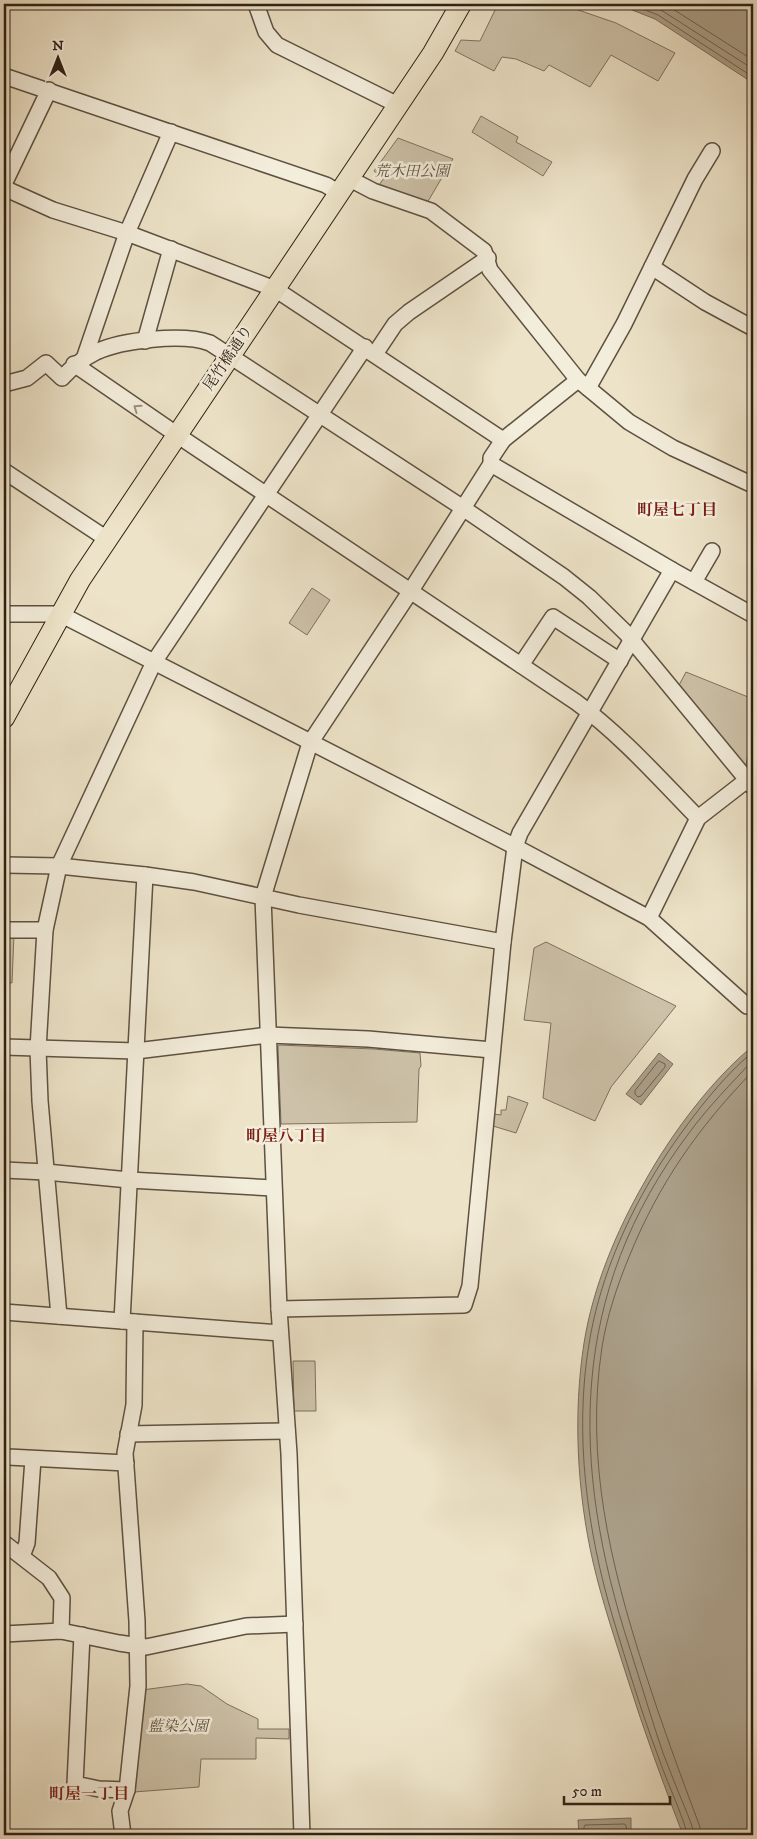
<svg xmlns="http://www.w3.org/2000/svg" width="757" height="1839" font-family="'IM FELL DW Pica','Noto Serif JP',serif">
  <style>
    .green { fill: #cdc2a9; stroke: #7e715e }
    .water { fill: #aca18b; stroke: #7a6d5b }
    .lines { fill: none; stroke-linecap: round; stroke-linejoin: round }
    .shore { stroke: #6e6050; stroke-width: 1 }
    .minor-casing { stroke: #5e5141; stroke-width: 18 }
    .major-casing { stroke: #2f2014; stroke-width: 22 }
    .minor { stroke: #f3eddb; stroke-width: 15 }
    .major { stroke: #ede3c8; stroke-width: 20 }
    .oneway { stroke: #9b9181 }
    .labels { text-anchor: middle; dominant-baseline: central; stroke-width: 5; stroke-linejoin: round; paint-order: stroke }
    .park-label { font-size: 15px; font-style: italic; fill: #5e5141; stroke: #f3eddb }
    .street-label { font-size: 15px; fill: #2f2014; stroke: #f3eddb }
    .neighbourhood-label { font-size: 16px; font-weight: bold; fill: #7a1f14; stroke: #f3eddb }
  </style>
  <rect width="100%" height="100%" fill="#ede3c8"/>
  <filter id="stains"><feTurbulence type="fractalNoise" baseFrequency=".004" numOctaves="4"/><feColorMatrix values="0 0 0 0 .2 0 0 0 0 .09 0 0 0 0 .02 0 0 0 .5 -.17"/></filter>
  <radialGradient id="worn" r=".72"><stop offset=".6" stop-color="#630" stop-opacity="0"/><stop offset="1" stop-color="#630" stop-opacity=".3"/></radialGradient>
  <!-- green -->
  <g class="green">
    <path d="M498,4H561L616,23L675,53L658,81L611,55L590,87L549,65L544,71L516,59L502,57L494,71L455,51L461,40L480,41Z"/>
    <path d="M481,116L518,137L516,142L552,162L543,176L472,132Z"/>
    <path d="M398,138L453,159L427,203L377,188L384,178L374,171Z"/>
    <path d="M312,588L330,600L307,635L289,623Z"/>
    <path d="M686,672L753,699V726L745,771L678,687Z"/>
    <path d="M4,934H14L12,983L4,982Z"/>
    <path d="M546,942L676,1006L611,1087L595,1121L543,1098L551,1023L524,1020L534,948Z"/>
    <path d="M279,1045L374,1049L420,1053L421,1066L419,1069L417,1122L281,1124L278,1047Z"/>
    <path d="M508,1096L528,1103L516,1133L493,1126L494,1114L501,1115V1110H506Z"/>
    <path d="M293,1361H315L316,1411H294Z"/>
    <path d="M187,1684L201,1686L227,1704L258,1719V1729H289V1739L256,1738V1759H201L199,1787L134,1792L136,1739L142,1690Z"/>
  </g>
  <!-- water -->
  <g class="water">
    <path d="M617,4H753V83L655,19Z"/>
    <path d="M753,1046V1835H683C663,1783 644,1731 627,1677C615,1639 602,1601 593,1562C577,1492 573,1414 584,1343C593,1287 616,1232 644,1183C670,1136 711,1080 753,1046Z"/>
    <path d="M659,1053L673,1064L641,1105L626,1094Z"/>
    <path d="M631,1818V1835H579L578,1820Z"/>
  </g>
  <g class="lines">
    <!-- shore -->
    <g class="shore">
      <path d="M630,4L658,15L753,77"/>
      <path d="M647,4L661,10L753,69"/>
      <path d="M665,4L753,60"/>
      <path d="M659,1061L665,1064V1067L641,1096L638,1097L635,1094V1091Z"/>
      <path d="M584,1835V1827L585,1825L624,1824L626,1825L627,1835"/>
      <path d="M687,1835C686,1826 681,1816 678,1807C671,1790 664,1773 658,1756C641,1711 627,1664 613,1618C587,1531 574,1434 589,1344C600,1275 631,1207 670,1149C692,1117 723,1076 753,1052"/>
      <path d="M694,1835C693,1826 688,1816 685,1808C677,1789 670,1771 663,1753C651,1718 641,1683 630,1649C570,1464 568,1294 689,1133C708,1107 731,1084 753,1060"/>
      <path d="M701,1835L700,1827C680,1774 661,1722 644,1669C610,1563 585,1459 602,1347C607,1316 617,1286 629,1257C659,1183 698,1128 753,1071"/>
    </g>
    <defs>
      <g id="minor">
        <path d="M256,4L266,32L277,45L398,105"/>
        <path d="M4,76L326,185L339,193"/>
        <path d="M348,178L373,191L431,211L484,251L490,270L578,380"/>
        <path d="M4,184L49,90"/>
        <path d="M4,188L53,210L127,233L275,289L503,440"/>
        <path d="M652,267L705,302L753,328"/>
        <path d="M145,341L171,249"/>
        <path d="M375,354L395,324L409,312L488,258"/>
        <path d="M84,359L127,233L171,132"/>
        <path d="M74,364L189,443L576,702C621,735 659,778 698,818"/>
        <path d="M4,384L27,378L46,363L62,378C72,367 82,359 96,352C122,340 183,333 210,343L457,504L564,577L589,597L626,633L753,787"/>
        <path d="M588,388L629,422L673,448L753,485"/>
        <path d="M491,464L672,570L753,615"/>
        <path d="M4,471L107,539"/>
        <path d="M694,582L712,551"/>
        <path d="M4,614H60L506,842L649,918L747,1006"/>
        <path d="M521,665L553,617L620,661"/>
        <path d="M4,865L59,866L145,875L194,882L299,905L503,942"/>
        <path d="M649,918L698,818L747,780"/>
        <path d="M4,930H45"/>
        <path d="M4,1047L136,1051L268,1035L368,1039L492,1050"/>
        <path d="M4,1170L46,1172L129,1180L273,1188"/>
        <path d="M279,1309L464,1305L470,1286L503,942L515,847L520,833L672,570"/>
        <path d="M4,1312L280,1333"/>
        <path d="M59,1316L40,1101L38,1049L45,930L59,866L154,662L365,347"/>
        <path d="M122,1321L145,875"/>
        <path d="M128,1434L287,1431"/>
        <path d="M4,1455L8,1457L126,1463"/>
        <path d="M4,1543L49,1578L62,1598L61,1631"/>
        <path d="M22,1556L27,1543L33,1459"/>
        <path d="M4,1634L61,1631L119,1643L146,1647L246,1626L295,1624"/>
        <path d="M82,1635L75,1784L99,1789L127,1790"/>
        <path d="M123,1835L120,1811L127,1790L138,1686L137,1621L125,1453L134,1405L135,1322"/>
        <path d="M302,1835L289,1454L279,1309L263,897L310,743L410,592L491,464V458L503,440L578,380L588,388L624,324L695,179L712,151"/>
      </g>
      <path id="major" d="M4,718L80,580L433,53L461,4"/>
    </defs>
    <!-- minor casing -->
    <use href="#minor" class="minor-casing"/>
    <!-- major casing -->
    <use href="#major" class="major-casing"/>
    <!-- minor -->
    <use href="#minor" class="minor"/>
    <!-- major -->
    <use href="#major" class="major"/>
  </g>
  <!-- one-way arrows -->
  <defs><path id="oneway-chevron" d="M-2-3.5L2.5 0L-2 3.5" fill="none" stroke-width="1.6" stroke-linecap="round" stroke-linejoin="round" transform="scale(1.25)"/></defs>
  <use class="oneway" href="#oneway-chevron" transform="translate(137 408) rotate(-145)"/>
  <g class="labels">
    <!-- park labels -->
    <g class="park-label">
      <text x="412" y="171">荒木田公園</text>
      <text x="178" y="1726">藍染公園</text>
    </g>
    <!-- street labels -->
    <g class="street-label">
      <text transform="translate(228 358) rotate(-56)">尾竹橋通り</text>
    </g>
    <!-- neighbourhood labels -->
    <g class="neighbourhood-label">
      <text x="677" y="510">町屋七丁目</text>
      <text x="286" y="1136">町屋八丁目</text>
      <text x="89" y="1794">町屋一丁目</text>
    </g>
  </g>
  <!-- margin -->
  <rect width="757" height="1839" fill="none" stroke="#ede3c8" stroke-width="20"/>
  <rect x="5" y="5" width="747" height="1829" fill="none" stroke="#2f2014" stroke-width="2.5"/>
  <rect x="10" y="10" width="737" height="1819" fill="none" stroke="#2f2014"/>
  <!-- north arrow -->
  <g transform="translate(58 58)" stroke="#f3eddb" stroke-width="4" paint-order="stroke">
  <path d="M0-4L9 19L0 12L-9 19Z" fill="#2f2014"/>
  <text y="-8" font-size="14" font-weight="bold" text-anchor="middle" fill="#2f2014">N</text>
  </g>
  <!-- scale -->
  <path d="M564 1796v8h106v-8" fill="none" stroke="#2f2014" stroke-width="2.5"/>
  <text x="572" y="1796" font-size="15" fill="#2f2014" stroke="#f3eddb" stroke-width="4" paint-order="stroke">50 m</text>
  <rect width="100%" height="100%" filter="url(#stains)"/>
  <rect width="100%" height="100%" fill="url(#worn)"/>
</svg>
